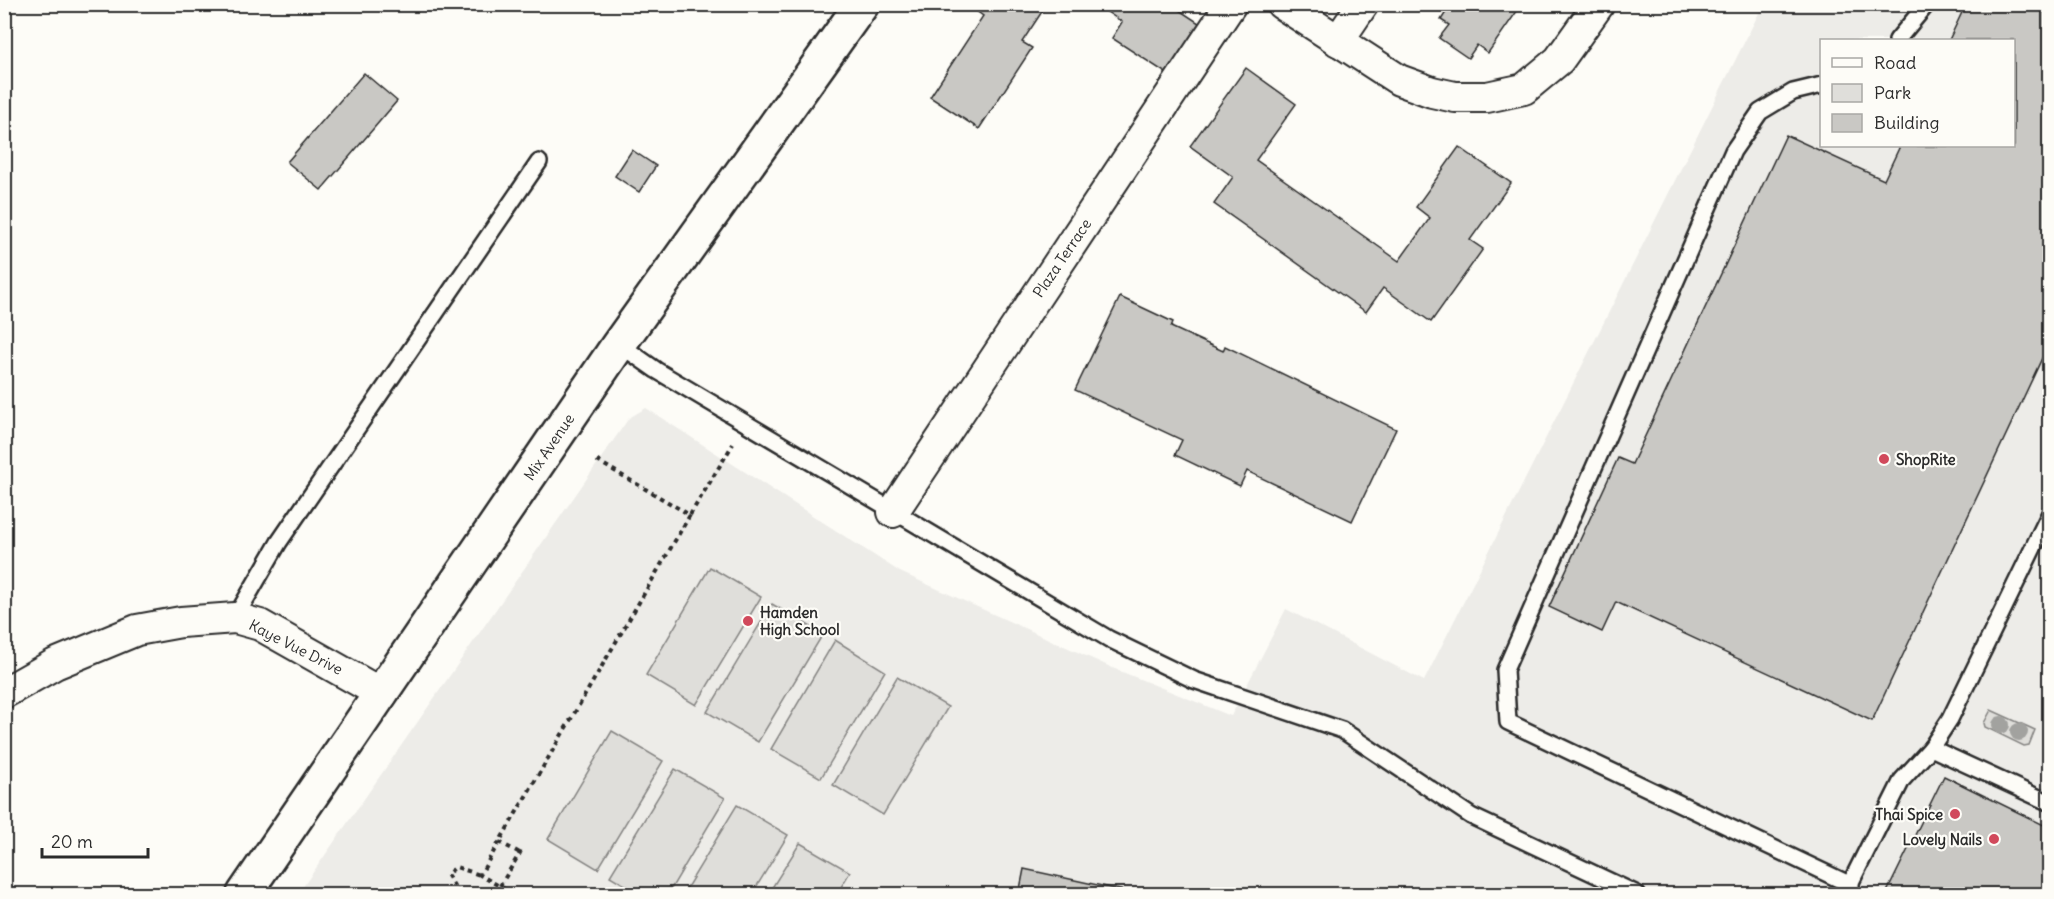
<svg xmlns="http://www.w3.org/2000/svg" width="2054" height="899" font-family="Delius,sans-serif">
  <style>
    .built { fill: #edece8; fill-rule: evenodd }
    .green { fill: #dfdeda; stroke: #858482; stroke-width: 1.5 }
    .building { fill: #c9c8c4; stroke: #2b2b2b; stroke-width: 1.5 }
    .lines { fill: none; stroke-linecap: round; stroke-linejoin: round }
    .lane-casing { stroke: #2b2b2b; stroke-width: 20 }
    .street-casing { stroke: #2b2b2b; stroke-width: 34 }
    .secondary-casing { stroke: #2b2b2b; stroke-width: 38 }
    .path { stroke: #2b2b2b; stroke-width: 4; stroke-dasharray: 4.5 4.5; stroke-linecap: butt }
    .lane { stroke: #fdfcf7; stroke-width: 15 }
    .street { stroke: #fdfcf7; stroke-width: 30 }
    .secondary { stroke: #fdfcf7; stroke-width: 33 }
    .tree { fill: #a2a29f }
    .poi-dot { fill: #d1495b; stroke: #fdfcf7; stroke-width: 2 }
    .labels { text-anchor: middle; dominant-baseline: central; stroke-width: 4.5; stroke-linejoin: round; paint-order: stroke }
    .street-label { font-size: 15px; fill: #2b2b2b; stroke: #fdfcf7 }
    .poi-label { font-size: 15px; font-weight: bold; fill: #2b2b2b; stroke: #fdfcf7; text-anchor: start }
  </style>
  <rect width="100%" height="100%" fill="#fdfcf7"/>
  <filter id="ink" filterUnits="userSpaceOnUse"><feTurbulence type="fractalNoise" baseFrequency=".0167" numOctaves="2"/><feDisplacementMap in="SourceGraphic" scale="12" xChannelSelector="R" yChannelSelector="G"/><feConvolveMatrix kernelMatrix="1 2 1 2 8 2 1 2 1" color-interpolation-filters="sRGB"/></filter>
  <g filter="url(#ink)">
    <!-- built -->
    <path class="built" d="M1763,5H2049V894H298L629,418L646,408L900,572L1115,669L1231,716L1286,609L1424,681ZM1822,40H2014V146H1822Z"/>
    <!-- green -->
    <g class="green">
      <path d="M710,567L761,597L696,705L646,675Z"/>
      <path d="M772,604L823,634L758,742L707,712Z"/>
      <path d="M835,640L885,671L821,778L771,749Z"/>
      <path d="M897,677L948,707L883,815L833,785Z"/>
      <path d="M1991,710L2035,730L2029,745L2024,746L1985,727L1984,723Z"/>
      <path d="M612,731L663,761L598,869L548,839Z"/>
      <path d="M675,769L725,798L668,894H640L610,876Z"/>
      <path d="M737,805L788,835L752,894H683Z"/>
      <path d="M800,843L850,872L837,894H768Z"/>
    </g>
    <!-- building -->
    <g class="building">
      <path d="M979,4H1047L1022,42L1032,48L979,129L930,97L983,16L975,10Z"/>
      <path d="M1095,4H1170L1205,27L1172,77L1112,38L1122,22Z"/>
      <path d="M1451,4H1522L1488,53L1477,45L1468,58L1439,38L1449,25L1441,20Z"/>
      <path d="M1966,4H2050V341L1872,721L1616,602L1602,632L1549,607L1618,458L1632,464L1786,135L1884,180L1900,146H2014V40H1949Z"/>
      <path d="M1246,68L1296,104L1256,160L1399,261L1430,218L1416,207L1459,147L1511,183L1470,240L1483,249L1431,322L1383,288L1366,312L1214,204L1233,177L1190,146Z"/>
      <path d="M364,73L397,101L321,190L287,162Z"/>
      <path d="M632,150L656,166L639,192L615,176Z"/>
      <path d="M1120,297L1173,322L1171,327L1223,351L1225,346L1396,429L1352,521L1247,471L1240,486L1175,455L1182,440L1075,390Z"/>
      <path d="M1944,776L2050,828V894H1886Z"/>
      <path d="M1024,869L1139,894H1019Z"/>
    </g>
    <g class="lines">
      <defs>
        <g id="lane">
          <path d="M1897,40L1927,4"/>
          <path d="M1822,85L1793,92L1760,112L1733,151L1505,670L1508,722L1851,885"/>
          <path d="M619,344L656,370L1109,639L1194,680L1342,730L1471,816L1637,894"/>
          <path d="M235,618L279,542L539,162"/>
          <path d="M1931,748L2050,803"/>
          <path d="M1845,894L1902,780L1931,748L1950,719L2050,513"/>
        </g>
        <g id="street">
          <path d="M1282,4L1399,80L1432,92L1455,97H1487L1524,89L1559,60L1599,4"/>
          <path d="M1338,41L1363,4"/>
          <path d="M893,512L1231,4"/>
          <path d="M4,693L55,664L137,630L181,622L235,618L260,625L382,694"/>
        </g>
        <path id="secondary" d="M244,894L619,344L862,4"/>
      </defs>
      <!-- lane casing -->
      <use href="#lane" class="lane-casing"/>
      <!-- street casing -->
      <use href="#street" class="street-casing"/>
      <!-- secondary casing -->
      <use href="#secondary" class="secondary-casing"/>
      <!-- path -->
      <g class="path">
        <path d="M690,515L733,444"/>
        <path d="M499,842L520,853"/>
        <path d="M500,886L520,853L524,855"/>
        <path d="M459,894L447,874L456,867L480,875"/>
        <path d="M513,894L480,875L690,515L594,459"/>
      </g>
      <!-- lane -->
      <use href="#lane" class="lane"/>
      <!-- street -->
      <use href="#street" class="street"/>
      <!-- secondary -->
      <use href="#secondary" class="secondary"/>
    </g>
    <!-- trees -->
    <g class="tree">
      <circle cx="2001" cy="725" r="9"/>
      <circle cx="2019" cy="732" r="9"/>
    </g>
  </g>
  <!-- markers -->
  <g class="poi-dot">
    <circle cx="1884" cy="459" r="6"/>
    <circle cx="748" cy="621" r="6"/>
    <circle cx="1955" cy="814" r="6"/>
    <circle cx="1994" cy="839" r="6"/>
  </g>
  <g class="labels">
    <!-- street labels -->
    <g class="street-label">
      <text transform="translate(1062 258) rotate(-56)">Plaza Terrace</text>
      <text transform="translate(549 447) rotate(-56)">Mix Avenue</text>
      <text transform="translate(296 647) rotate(27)">Kaye Vue Drive</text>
    </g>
    <!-- poi labels -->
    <g class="poi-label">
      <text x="1896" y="459">ShopRite</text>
      <text x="760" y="612">Hamden<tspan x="760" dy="17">High School</tspan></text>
      <text x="1943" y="814" text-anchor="end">Thai Spice</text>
      <text x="1982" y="839" text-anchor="end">Lovely Nails</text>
    </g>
  </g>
  <!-- margin -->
  <rect width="2054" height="899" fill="none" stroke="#fdfcf7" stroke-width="24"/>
  <rect x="12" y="12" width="2030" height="875" fill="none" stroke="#2b2b2b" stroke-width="2" filter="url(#ink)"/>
  <!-- legend -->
  <rect x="1820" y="39" width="195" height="108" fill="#fdfcf7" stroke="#a9a8a5" stroke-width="1.5"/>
  <rect x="1832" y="58" width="30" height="9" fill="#fdfcf7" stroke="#a9a8a5" stroke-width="1.5"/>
  <text x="1874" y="69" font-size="18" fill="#2b2b2b">Road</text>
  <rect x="1832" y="84" width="30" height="18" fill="#dfdeda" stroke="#a9a8a5" stroke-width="1.5"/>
  <text x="1874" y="99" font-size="18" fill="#2b2b2b">Park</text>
  <rect x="1832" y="114" width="30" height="18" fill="#c9c8c4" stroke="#a9a8a5" stroke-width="1.5"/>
  <text x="1874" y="129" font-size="18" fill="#2b2b2b">Building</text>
  <!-- scale -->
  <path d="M42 848v9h106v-9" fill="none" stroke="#2b2b2b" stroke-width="3"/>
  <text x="51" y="848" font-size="18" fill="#2b2b2b" stroke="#fdfcf7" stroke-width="4.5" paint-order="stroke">20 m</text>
</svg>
